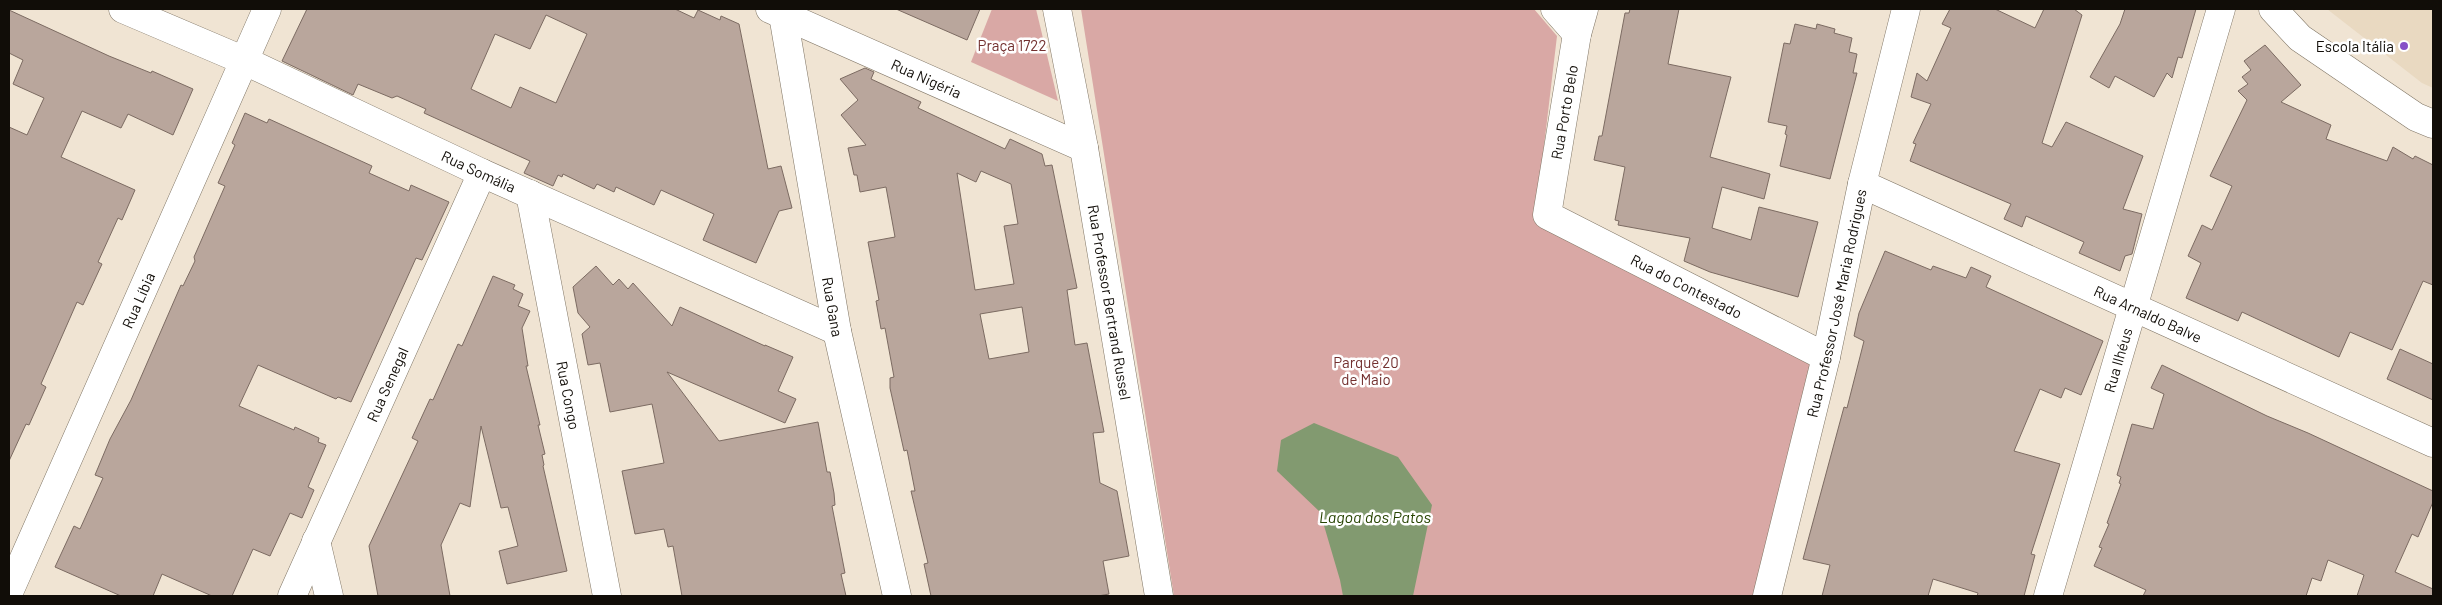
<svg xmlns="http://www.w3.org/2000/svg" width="2442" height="605" font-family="Barlow,sans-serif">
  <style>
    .built { fill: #e9d9c1 }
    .green { fill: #d9a8a5 }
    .water { fill: #829a70 }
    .building { fill: #b9a69c; stroke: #7c6b62; fill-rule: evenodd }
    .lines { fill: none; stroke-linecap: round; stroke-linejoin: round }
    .street-casing { stroke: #807666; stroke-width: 29 }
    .secondary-casing { stroke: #807666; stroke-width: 29 }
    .street { stroke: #fff; stroke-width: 28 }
    .secondary { stroke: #fff; stroke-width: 28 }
    .poi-dot { fill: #8650c7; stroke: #fff; stroke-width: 2 }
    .labels { text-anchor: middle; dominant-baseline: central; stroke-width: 5; stroke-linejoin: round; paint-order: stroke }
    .park-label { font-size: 15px; fill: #73302f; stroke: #fff }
    .poi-label { font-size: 15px; fill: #110d08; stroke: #fff; text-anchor: end }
    .street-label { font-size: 15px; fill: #110d08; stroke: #fff }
    .water-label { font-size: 16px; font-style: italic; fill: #274402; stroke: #fff }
  </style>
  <rect width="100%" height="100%" fill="#f0e4d3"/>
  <!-- built -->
  <path class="built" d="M2327,9H2433V88L2422,83Z"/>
  <!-- green -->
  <g class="green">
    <path d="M992,9H1036L1058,101L971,62Z"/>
    <path d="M1081,9H1534L1557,36L1535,222L1811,364L1757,596H1174Z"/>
  </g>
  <!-- water -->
  <path class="water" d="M1314,423L1398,457L1432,505L1413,596H1343L1340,580L1320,512L1277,471L1281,440Z"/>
  <!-- building -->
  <g class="building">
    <path d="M307,9H675L694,18L698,10L720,20L721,16L739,24L768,169L781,166L792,208L779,211L756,263L703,240L714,214L661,190L654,205L616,187L614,192L597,184L594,189L563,174L562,177L558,175L553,186L524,173L530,161L424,113L426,109L397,96L392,98L358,84L353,95L282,61ZM546,15L587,34L556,103L520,87L511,108L471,89L495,34L530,49Z"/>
    <path d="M896,9H980L967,40Z"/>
    <path d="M1630,9H1679L1668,64L1731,77L1710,157L1770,174L1764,199L1722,187L1712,228L1751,240L1759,207L1818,222L1798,297L1710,272L1684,261L1690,238L1618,225L1619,221L1615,220L1625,167L1594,160L1599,136H1602L1625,13H1629Z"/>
    <path d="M1950,9H1995L2035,28L2044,9H2074L2082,15L2042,143L2052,147L2066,122L2143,156L2123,209L2142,214L2132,254L2125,256L2120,271L2079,253L2084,242L2026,216L2022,227L2004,219L2011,204L1910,161L1916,144L1913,143L1931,104L1911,97L1917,73L1927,81L1951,28L1942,24Z"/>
    <path d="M2125,9H2196L2182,58L2178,57L2172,78L2167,73L2154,97L2115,76L2109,88L2090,77L2120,24Z"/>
    <path d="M9,10L109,56L151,73L152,71L193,89L173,135L128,114L121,128L82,111L61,157L135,190L122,220L118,218L98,262L102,264L83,305L77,302L41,384L46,387L29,425L26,424L9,461V127L27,135L44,98L13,84L23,60L9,53Z"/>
    <path d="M1795,24L1816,29L1817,24L1835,29L1834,33L1852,38L1849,52L1857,54L1853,73H1857L1830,179L1780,166L1787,135L1785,134L1787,126L1768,122L1784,43L1790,44Z"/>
    <path d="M2265,45L2301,85L2281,102L2331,125L2326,139L2387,161L2393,147L2413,159L2415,156L2433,165V285L2423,281L2392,350L2350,332L2339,357L2242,312L2238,321L2186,298L2201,263L2188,256L2202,225L2212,230L2232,186L2210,176L2247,100L2238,91L2248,84L2242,77L2251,70L2244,61Z"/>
    <path d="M865,68L874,72L871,79L921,102L918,108L1005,149L1010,139L1042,154L1045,166L1052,165L1077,288L1067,290L1075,345L1087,343L1104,432L1093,433L1100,483L1117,491L1129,556L1103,561L1109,594L1098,596H931L924,564L928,563L911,491H915L907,450L904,451L890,388V378L894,377L885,328L881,329L876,301L879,300L868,242L895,237L886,187L860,192L857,175H854L848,148L866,145L841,115L858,100L840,79ZM981,171L1011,184L1018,224L1004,226L1014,284L975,290L957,173L976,182ZM1022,307L1029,352L989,359L980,314Z"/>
    <path d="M245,113L267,123L269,119L372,166L369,173L409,191L411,185L449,202L422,260L416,258L351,402L338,397L336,399L258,365L239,406L294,430L295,427L319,438L318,442L326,445L308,487L314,490L302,518L290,513L270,556L253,549L232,596H212L162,574L153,596H121L55,567L74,526L80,529L103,478L95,475L110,439L131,400L181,285L183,286L195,261L194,257L225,186L218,183L235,145L232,143Z"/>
    <path d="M1885,251L1931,270L1933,266L1966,278L1971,267L1991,276L1986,287L2103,341L2081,395L2065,388L2061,398L2040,389L2014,451L2060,464L2031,554L2035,555L2024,596H1977L1978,593L1933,579L1928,596H1822L1830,565L1803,559L1844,407L1847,408L1864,341L1854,336L1859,313Z"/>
    <path d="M596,266L613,285L619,279L628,289L633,283L672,326L680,307L765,346V345L793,357L778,391L796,399L785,423L667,372L719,441L818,422L827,472H830L834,493L835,505L832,506L845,573L841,574L846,596H682L673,546L668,547L664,529L635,534L622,471L664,463L652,404L610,412L600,363L588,365L582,334L590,327L578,313L573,287Z"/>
    <path d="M493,276L515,285L513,289L523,294L518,306L530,311L522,328L528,366H526L540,425H538L545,454L542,455L544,465L543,466L567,571L507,584L499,551L518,546L508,507L501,508L481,426L470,507L460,503L441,545L450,596H378L369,546L418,441L412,438L430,399L433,400L458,344L462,346Z"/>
    <path d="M2400,349L2433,364V400L2387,379Z"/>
    <path d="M2162,365L2267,416L2308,433L2433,491V502L2418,537L2412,534L2395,572L2433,589V596H2357L2364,575L2328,560L2321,581L2312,578L2306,596H2143L2146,590L2094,566L2102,548L2099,547L2109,524L2107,523L2121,484L2119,483L2121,477L2117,475L2132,424L2153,429L2164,394L2151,388Z"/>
  </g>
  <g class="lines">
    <defs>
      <g id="street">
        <path id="s1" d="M123,9L245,61L482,173L837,331"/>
        <path id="s2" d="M770,9L1084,148"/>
        <path id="s3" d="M1057,9L1084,148L1159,596"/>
        <path d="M1555,9L1577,34"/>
        <path id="s4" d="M1584,9L1577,34L1547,215L1826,357"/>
        <path id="s5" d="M783,15L837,331L897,596"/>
        <path id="s6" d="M1862,184L2433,443"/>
        <path id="s7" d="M530,194L607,596"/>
        <path d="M316,541L329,596"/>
        <path id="s8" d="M9,592L267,9"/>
        <path id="s9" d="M292,596L482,173"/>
        <path id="s10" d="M1767,596L1826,357L1862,184L1906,9"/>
        <path id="s11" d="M2048,596L2221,9"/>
      </g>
      <path id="secondary" d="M2273,9L2300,38L2416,117L2433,124"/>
    </defs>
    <!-- street casing -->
    <use href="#street" class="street-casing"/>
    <!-- secondary casing -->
    <use href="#secondary" class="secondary-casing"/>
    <!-- street -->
    <use href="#street" class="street"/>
    <!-- secondary -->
    <use href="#secondary" class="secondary"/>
  </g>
  <!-- markers -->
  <circle class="poi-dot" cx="2404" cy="46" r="5"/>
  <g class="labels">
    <!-- park labels -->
    <g class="park-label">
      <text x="1012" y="45">Praça 1722</text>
      <text x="1366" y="362">Parque 20<tspan x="1366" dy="17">de Maio</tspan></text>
    </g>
    <!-- poi labels -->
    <g class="poi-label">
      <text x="2394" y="46">Escola Itália</text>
    </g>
    <!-- street labels -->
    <g class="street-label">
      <text stroke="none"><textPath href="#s2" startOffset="171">Rua Nigéria</textPath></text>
      <text transform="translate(1564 112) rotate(-80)">Rua Porto Belo</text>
      <text stroke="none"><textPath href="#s1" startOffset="391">Rua Somália</textPath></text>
      <text stroke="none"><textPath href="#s4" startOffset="366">Rua do Contestado</textPath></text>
      <text stroke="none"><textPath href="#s8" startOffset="319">Rua Líbia</textPath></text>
      <text stroke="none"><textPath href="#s3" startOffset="298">Rua Professor Bertrand Russel</textPath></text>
      <text stroke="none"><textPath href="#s10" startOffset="301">Rua Professor José Maria Rodrigues</textPath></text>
      <text stroke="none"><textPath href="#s5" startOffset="296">Rua Gana</textPath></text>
      <text stroke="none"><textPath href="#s6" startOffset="314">Rua Arnaldo Balve</textPath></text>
      <text stroke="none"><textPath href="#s11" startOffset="246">Rua Ilhéus</textPath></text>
      <text stroke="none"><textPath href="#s9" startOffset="232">Rua Senegal</textPath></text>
      <text stroke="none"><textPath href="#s7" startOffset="205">Rua Congo</textPath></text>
    </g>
    <!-- water labels -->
    <g class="water-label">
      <text x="1375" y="516">Lagoa dos Patos</text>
    </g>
  </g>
  <!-- border -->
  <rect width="2442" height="605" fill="none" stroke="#110d08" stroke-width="20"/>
</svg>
